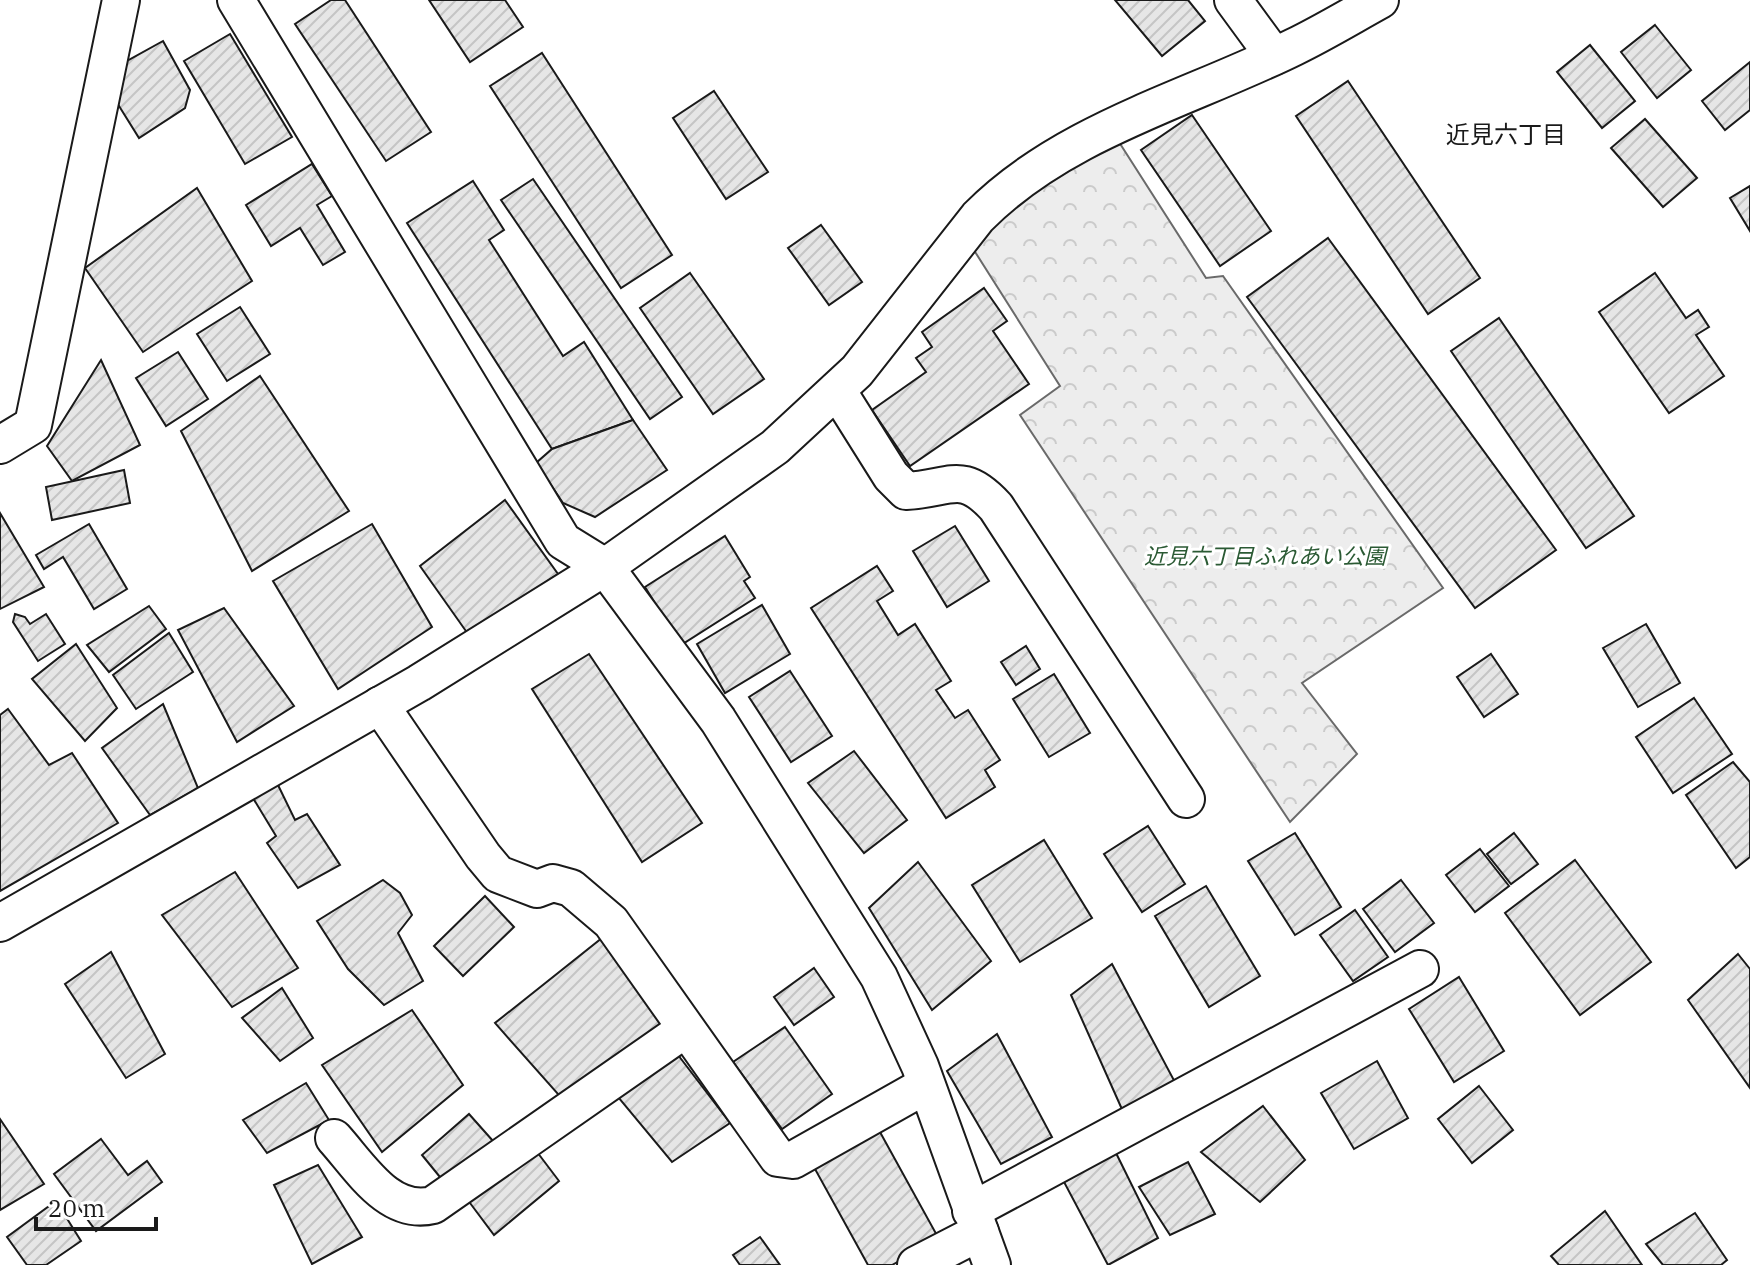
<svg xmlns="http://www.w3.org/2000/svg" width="1750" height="1265" font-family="'IBM Plex Serif','Noto Sans JP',serif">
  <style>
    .park { fill: url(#park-crowns); stroke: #6a6a6a; stroke-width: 2 }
    .building { fill: url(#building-hatch); stroke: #1a1a1a; stroke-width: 2 }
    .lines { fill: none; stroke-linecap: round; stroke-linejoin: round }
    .street-casing { stroke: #1a1a1a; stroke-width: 40 }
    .street { stroke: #fff; stroke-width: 36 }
    .labels { text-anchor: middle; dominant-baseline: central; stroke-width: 6; stroke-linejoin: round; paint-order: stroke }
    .park-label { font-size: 22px; font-style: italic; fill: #2b5a34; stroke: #fff }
    .neighbourhood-label { font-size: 24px; fill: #1a1a1a; stroke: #fff }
  </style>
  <defs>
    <pattern id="park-crowns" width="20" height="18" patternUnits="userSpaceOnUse" patternTransform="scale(2)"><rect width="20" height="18" fill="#ededed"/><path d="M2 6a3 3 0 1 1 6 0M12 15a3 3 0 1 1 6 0" fill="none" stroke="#cbcbcb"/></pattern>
    <pattern id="building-hatch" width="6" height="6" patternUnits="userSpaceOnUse" patternTransform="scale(2)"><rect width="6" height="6" fill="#e6e6e6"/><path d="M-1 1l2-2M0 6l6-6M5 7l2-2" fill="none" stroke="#c5c5c5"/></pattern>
  </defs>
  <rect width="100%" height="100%" fill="#fff"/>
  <!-- park -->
  <path class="park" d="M1110,128L1206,278L1223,276L1443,588L1302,683L1357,754L1290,822L1020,415L1060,386L965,236Z"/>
  <!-- building -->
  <g class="building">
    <path d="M331,0H345L431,132L386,161L295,24Z"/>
    <path d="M429,0H505L523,27L470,62Z"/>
    <path d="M1115,0H1188L1205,21L1162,56Z"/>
    <path d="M1655,25L1691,70L1657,98L1621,52Z"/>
    <path d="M230,34L292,137L245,164L184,61Z"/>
    <path d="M163,41L190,90L185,108L139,138L114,98L127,61Z"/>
    <path d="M1590,45L1635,101L1602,128L1557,72Z"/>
    <path d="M542,53L672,255L621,288L490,86Z"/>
    <path d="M1750,62V110L1725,130L1702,101Z"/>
    <path d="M1348,81L1480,278L1428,314L1296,116Z"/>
    <path d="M714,91L768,172L726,199L673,118Z"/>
    <path d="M1192,115L1271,231L1220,266L1141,150Z"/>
    <path d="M1645,119L1697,178L1663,207L1611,148Z"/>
    <path d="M312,164L332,196L317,205L345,252L323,265L300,228L271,246L246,205Z"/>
    <path d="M533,179L682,397L650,419L501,200Z"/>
    <path d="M473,181L504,230L489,240L563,356L584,342L633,420L552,449L407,223Z"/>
    <path d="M1750,186V231L1730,198Z"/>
    <path d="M197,188L252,281L143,352L85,268Z"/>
    <path d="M821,225L862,282L829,305L788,248Z"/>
    <path d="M1328,238L1556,550L1475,608L1247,297Z"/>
    <path d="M690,273L764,379L713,414L640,308Z"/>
    <path d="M1655,273L1686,318L1698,310L1709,327L1696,335L1724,376L1669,413L1599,312Z"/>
    <path d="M984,288L1007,321L993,331L1029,384L910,466L872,410L926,372L916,358L932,347L922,332Z"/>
    <path d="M240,307L270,354L227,381L197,334Z"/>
    <path d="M1499,318L1634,516L1586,548L1451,351Z"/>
    <path d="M178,352L208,399L166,426L136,378Z"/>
    <path d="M101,360L140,445L72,481L47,446Z"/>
    <path d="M260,376L349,511L252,571L181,431Z"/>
    <path d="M633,420L667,470L595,517L563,503L536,463L552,449Z"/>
    <path d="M124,470L130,503L52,520L46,487Z"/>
    <path d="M505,500L558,574L468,634L420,566Z"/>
    <path d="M0,513L44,587L0,609Z"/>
    <path d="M89,524L127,589L94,609L63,557L44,569L36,555Z"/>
    <path d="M372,524L432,627L338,689L273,581Z"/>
    <path d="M955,526L989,581L947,607L913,551Z"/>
    <path d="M725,536L750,577L744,581L755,598L681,645L645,587Z"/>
    <path d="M877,566L893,591L877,601L898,635L915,624L951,681L936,690L955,718L968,710L1000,760L985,770L995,787L946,818L811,608Z"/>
    <path d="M762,605L790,654L725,693L697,644Z"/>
    <path d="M149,606L166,629L109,672L87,645Z"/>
    <path d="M224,608L294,706L237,742L178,630Z"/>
    <path d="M15,614L25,617L30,624L46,614L65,644L38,661L13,622Z"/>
    <path d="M1646,624L1680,683L1638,707L1603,648Z"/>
    <path d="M169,633L193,672L136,709L113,675Z"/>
    <path d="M76,644L117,708L85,741L32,679Z"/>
    <path d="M1026,646L1040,669L1016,685L1001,662Z"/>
    <path d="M589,654L702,823L642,862L532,689Z"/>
    <path d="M1491,654L1518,694L1484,717L1457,677Z"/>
    <path d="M790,671L832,736L791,762L749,697Z"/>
    <path d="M1054,674L1090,733L1049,757L1013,699Z"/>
    <path d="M1694,698L1732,754L1673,793L1636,737Z"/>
    <path d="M163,704L198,788L150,815L102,748Z"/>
    <path d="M8,709L49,765L72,753L118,823L0,891V715Z"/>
    <path d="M854,751L907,820L864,853L808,783Z"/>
    <path d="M1733,762L1750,782V857L1736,868L1686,795Z"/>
    <path d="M277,783L295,820L307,814L340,865L298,888L267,843L276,836L253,798Z"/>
    <path d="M1148,826L1185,884L1142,912L1104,854Z"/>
    <path d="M1295,833L1341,907L1295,935L1248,861Z"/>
    <path d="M1514,833L1538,864L1511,884L1487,854Z"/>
    <path d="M1044,840L1092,918L1020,962L972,885Z"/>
    <path d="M1480,849L1509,886L1475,912L1446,875Z"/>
    <path d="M1575,860L1651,962L1580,1015L1505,913Z"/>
    <path d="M918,862L991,961L932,1010L869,908Z"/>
    <path d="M235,872L298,968L232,1007L162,915Z"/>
    <path d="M383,880L400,893L412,915L398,933L423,981L384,1005L348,969L317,921Z"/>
    <path d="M1401,880L1434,923L1395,952L1363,909Z"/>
    <path d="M1206,886L1260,976L1209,1007L1155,916Z"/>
    <path d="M485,896L514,927L463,976L434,946Z"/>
    <path d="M1355,910L1388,957L1353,981L1320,935Z"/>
    <path d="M607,934L670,1023L565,1102L495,1023Z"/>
    <path d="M111,952L165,1054L126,1078L65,984Z"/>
    <path d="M1738,954L1750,969V1088L1688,1000Z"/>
    <path d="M1112,964L1177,1086L1125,1116L1071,995Z"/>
    <path d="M814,968L834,997L794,1025L774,997Z"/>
    <path d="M1459,977L1504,1051L1454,1082L1409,1009Z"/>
    <path d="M282,988L313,1038L280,1061L242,1018Z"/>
    <path d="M412,1010L463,1085L382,1152L322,1065Z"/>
    <path d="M785,1027L832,1094L782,1129L733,1062Z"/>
    <path d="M997,1034L1052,1137L1001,1164L947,1071Z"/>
    <path d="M675,1051L730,1123L672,1162L618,1097Z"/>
    <path d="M1377,1061L1408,1118L1354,1149L1321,1093Z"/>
    <path d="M306,1083L329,1120L267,1153L243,1120Z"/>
    <path d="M1479,1086L1513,1130L1472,1163L1438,1119Z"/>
    <path d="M1263,1106L1305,1160L1260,1202L1201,1152Z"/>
    <path d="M469,1114L493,1141L444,1182L422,1155Z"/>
    <path d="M0,1119L44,1184L0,1210Z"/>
    <path d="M875,1123L939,1239L892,1265H868L810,1160Z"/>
    <path d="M101,1139L128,1175L147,1161L162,1182L96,1231L54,1174Z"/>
    <path d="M531,1144L559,1181L494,1235L467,1199Z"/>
    <path d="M1116,1153L1158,1238L1108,1265L1064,1182Z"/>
    <path d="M1188,1162L1215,1214L1170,1235L1139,1187Z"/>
    <path d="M318,1165L362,1237L312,1264L274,1185Z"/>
    <path d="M56,1201L81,1241L46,1265H27L7,1237Z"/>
    <path d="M1605,1211L1642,1265H1559L1551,1256Z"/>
    <path d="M1695,1213L1727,1260L1721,1265H1663L1646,1244Z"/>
    <path d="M760,1237L780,1265H740L733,1255Z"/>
  </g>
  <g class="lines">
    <defs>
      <g id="street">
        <path d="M236,0L563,541L605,567L718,720L879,977L920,1066L992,1265"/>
        <path d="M1233,0L1274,56"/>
        <path d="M837,390L891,476L906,491C951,489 961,469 996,507L1186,799"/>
        <path d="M0,445L33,425L121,0"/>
        <path d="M380,705L483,856L498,874L537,889L553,883L571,888L611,922L778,1158L793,1160L926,1085"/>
        <path d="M0,923L419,683L605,567L775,447L857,371L978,217C1063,131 1189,99 1294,47C1323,33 1351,16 1380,0"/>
        <path d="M334,1138C361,1168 389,1216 433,1205L684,1030"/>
        <path d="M971,1211L1420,969"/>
        <path d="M916,1265L980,1232"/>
      </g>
    </defs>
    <!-- street casing -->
    <use href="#street" class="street-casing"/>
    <!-- street -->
    <use href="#street" class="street"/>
  </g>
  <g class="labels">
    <!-- park labels -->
    <g class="park-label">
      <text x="1265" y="555">近見六丁目ふれあい公園</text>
    </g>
    <!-- neighbourhood labels -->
    <g class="neighbourhood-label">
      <text x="1506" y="134">近見六丁目</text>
    </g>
  </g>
  <!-- scale -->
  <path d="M36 1217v12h120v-12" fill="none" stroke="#1a1a1a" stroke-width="4"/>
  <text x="48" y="1217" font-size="24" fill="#1a1a1a" stroke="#ffffff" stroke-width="6" paint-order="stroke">20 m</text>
</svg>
